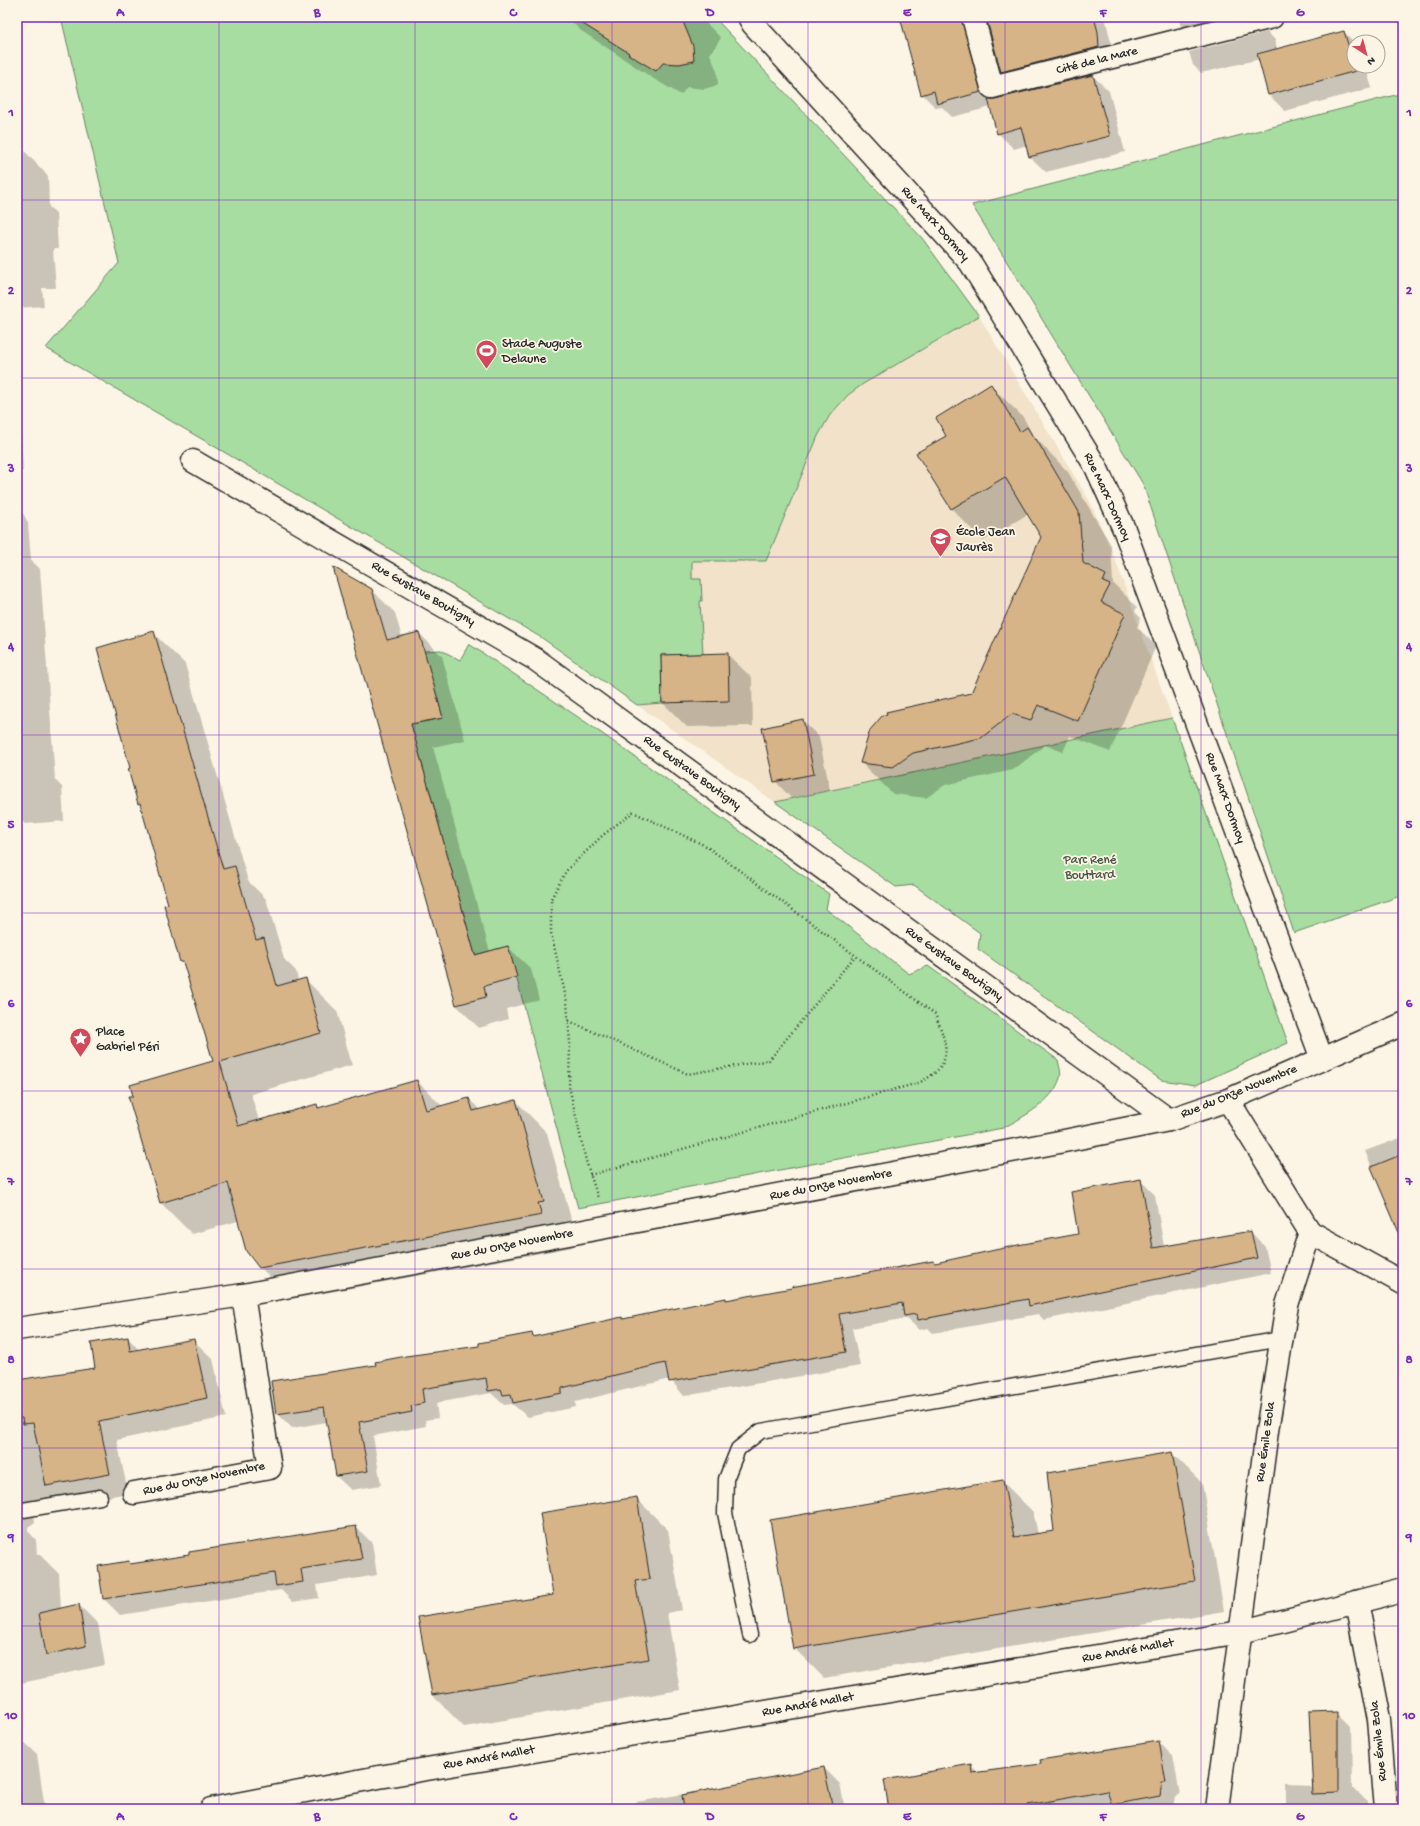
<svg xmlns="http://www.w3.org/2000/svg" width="1420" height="1826" font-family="'Gochi Hand',sans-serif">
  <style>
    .built { fill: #f1e2c9 }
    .green { fill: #a7dda0; stroke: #698466 }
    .shadow { fill: #0003 }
    .building { fill: #d6b488; stroke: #2b2b2b }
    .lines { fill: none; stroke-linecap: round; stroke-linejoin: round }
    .lane-casing { stroke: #2b2b2b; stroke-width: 17 }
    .street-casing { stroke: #2b2b2b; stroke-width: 25 }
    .path { stroke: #2b2b2b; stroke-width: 2.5; stroke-dasharray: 1 3; stroke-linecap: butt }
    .lane { stroke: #fcf5e5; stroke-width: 14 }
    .street { stroke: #fcf5e5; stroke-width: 22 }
    .grid { fill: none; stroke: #7b2cbf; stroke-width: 1; stroke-opacity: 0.55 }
    .labels { text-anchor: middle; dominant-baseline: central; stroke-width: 3.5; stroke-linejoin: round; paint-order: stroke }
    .street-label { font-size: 13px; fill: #2b2b2b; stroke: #fcf5e5 }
    .poi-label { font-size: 13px; fill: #2b2b2b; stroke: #fcf5e5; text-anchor: start }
    .park-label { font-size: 13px; fill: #4a5848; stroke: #fcf5e5 }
    .neatline { fill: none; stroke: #7b2cbf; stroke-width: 1.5 }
    .grid-label { font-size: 13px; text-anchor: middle; font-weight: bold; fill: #7b2cbf }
  </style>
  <rect width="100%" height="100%" fill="#fcf5e5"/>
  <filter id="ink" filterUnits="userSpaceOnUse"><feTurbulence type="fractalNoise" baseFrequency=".025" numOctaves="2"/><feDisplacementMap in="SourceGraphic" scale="8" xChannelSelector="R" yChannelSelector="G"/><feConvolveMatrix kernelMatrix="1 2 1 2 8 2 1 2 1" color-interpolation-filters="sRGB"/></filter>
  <g filter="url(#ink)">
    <!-- built -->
    <path class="built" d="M979,316L1090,502L1115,559L1172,718L775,802L637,705L662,703L661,655L703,636H701L700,601H702L701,579H692V561H766L818,436L830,415L848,395L863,384Z"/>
    <!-- green -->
    <g class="green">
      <path d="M61,17H714L922,238L979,316L863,384L848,395L830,415L818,436L766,561H692V579H701L702,601H700L703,654L661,655L662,703L637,705L542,638L46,348L119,263Z"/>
      <path d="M1403,93V895L1294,933L1143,484L972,205Z"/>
      <path d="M469,644L587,723L829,894L826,909L909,974L928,966L1058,1060C1059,1065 1062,1074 1060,1078C1053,1102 1023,1117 1003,1128L578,1208L508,946L475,955L411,724L443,718L432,679L400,688L424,651L441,650L460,660Z"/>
      <path d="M1172,718L1288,1043L1196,1085L1161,1080L978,949L980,933L914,885L896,887L775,802Z"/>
    </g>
    <!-- shadow -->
    <g class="shadow">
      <path d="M567,17H700L721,38L710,54L717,71L718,85L704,89L687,87L681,95L654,79L580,30Z"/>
      <path d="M901,17H968L971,20L993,100L1093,76L1109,91L1125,152L1046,172L1030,157L1027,145L1014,149L998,133L991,107L952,117L942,107L936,108L922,94Z"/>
      <path d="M997,17H1105L1113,51L1017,87L1002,71Z"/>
      <path d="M1178,17H1274L1196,42L1181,27Z"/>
      <path d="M1267,32L1275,40L1277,49L1344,32L1354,42V66H1365L1372,88L1285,111L1268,94L1260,59L1201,73L1193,65L1189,52Z"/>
      <path d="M17,143L48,176L49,207L56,213L58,249H53L56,288H42L44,306L17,308Z"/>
      <path d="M17,385L19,388L23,471L17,472Z"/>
      <path d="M991,386L1023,417L1033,435L1068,472L1111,545L1113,583L1137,607L1135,612L1141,618L1137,627L1156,646L1110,752L1070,736L1063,752L1045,745L1013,770L945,785L926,798L893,794L861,763L971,694L1042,537L1028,514L983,541L952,509L917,454L948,436Z"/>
      <path d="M17,501L28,523L31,560L40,569L55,780L62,787L64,821L25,824L17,816Z"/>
      <path d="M372,590L395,613L402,638L419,633L442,656L465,740L433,747L490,952L508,947L531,969L539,1000L506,1009L508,1019L479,1028L456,1005Z"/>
      <path d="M153,633L185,664L248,881L266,899L284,959L296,971L298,981L305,979L337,1011L352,1065L251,1094L259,1121L317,1105L320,1109L417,1081L442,1106L469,1099L480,1110L516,1101L547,1133L575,1233L570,1234L573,1247L292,1299L260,1267L238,1221L192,1234L160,1202L134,1097L214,1061L185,966L181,962L169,904L143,808L139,804L129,769H132Z"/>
      <path d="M727,654L752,678L753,726L687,727L663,703Z"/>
      <path d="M802,720L819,737L830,790L791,798L775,781Z"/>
      <path d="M1403,1137V1222L1389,1208L1365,1151Z"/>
      <path d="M1140,1180L1155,1195L1164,1247L1251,1232L1265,1247L1271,1273L1044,1320L1038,1314L933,1333L928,1328L919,1330L907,1318L852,1328L860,1366L684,1396L670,1379L575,1402L576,1407L528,1417L512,1404L504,1405L491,1393L436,1403L438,1418L425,1420L426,1426L373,1436L381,1485L351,1490L336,1476L327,1422L292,1428L277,1413L377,1366L481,1347L531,1334L535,1338L725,1299L727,1301L935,1264L1079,1235Z"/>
      <path d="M128,1338L139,1350L193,1340L213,1359L226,1417L117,1440L128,1493L34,1511L35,1522L28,1527V1531L36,1540L37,1555H40L59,1574L61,1609L79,1605L98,1624L105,1665L17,1684V1381L96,1369Z"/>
      <path d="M1172,1453L1202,1483L1224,1611L824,1678L794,1648L1003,1482L1033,1512L1038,1534L1055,1532Z"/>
      <path d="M636,1498L668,1530L682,1610L667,1613L680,1690L464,1727L432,1695L554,1596Z"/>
      <path d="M356,1527L372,1543L377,1575L317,1585L319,1598L293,1602L281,1590L120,1615L104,1599L129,1563L132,1565Z"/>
      <path d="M1336,1712L1351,1727L1352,1786L1368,1801V1809H1286V1784L1314,1785Z"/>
      <path d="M17,1716L22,1740L37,1754L45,1809H17Z"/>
      <path d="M1159,1742L1173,1756L1180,1795L1175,1796L1173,1809H1118L1115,1806L1096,1809H890L971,1765L978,1773L1042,1765Z"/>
      <path d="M824,1768L840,1784L845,1809H630L636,1802L732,1786Z"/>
    </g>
    <!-- building -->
    <g class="building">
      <path d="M572,17H681L693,46L694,61L679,64L663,63L656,71L628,54L629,53Z"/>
      <path d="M900,17H961L981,92L937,104L934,91L921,95Z"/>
      <path d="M986,17H1094L1098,32L1099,47L1001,72Z"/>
      <path d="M1344,31L1356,71L1268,95L1257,54Z"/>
      <path d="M1093,75L1110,136L1029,157L1021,127L997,134L988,99H995Z"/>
      <path d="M991,384L1020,432L1027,427L1035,440L1036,439L1079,512L1083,563L1106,575L1103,582L1110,585L1101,602L1125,614L1078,721L1038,705L1031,720L1012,714L981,738L913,753L893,767L860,763L870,730L882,716L887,714L886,712L971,693L1041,537L1005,477L951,509L916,453L946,436L936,418Z"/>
      <path d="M333,567L372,589L387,640L419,632L443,718L411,724L475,955L508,946L517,977L484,986L486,997L456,1005Z"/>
      <path d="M154,631L223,869L235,866L256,940L264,938L277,986L306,978L321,1033L220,1062L238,1126L317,1104L318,1108L417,1080L426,1110L469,1098L473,1111L516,1100L544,1202L538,1203L542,1215L259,1268L246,1251L228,1183L160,1203L128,1096H133L130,1085L213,1061L183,962H180L164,905L168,904L140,803L138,804L128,769L130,768L97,648Z"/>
      <path d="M728,653L729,701L662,703L661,655Z"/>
      <path d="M803,719L814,774L774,782L762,728Z"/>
      <path d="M1403,1154V1242L1371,1167Z"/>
      <path d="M1141,1179L1153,1248L1251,1231L1257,1258L1029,1306L1028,1299L918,1320L917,1314L904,1316L902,1303L839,1314L846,1352L669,1382L665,1363L562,1388V1393L513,1403L511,1394L503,1395L501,1389L488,1391L486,1378L422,1389L424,1403L411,1406L412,1412L359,1422L368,1471L336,1476L324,1407L276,1414L271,1381L376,1365L375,1362L406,1356L479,1346V1343L532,1333L533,1337L622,1317L623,1319L726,1298V1300L792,1288L791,1287L933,1261L935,1263L1018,1245L1078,1234L1071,1192Z"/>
      <path d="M128,1337L130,1351L194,1339L207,1398L99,1421L110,1474L46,1486L33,1423L23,1424L22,1418H17V1380L95,1368L91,1343Z"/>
      <path d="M1172,1452L1195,1581L793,1649L770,1520L1003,1480L1014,1537L1054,1531L1047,1473Z"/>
      <path d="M637,1497L650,1579L635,1581L649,1659L432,1695L418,1617L553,1595L540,1513Z"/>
      <path d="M356,1526L362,1559L301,1569L303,1582L276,1586L274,1573L103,1599L98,1566L129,1561L130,1564L189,1555V1552Z"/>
      <path d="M79,1604L86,1646L46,1655L39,1613Z"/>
      <path d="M1337,1711V1792L1313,1793L1309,1712Z"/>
      <path d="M1159,1741L1166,1782H1162L1160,1796L1112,1805L1107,1791L1028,1805L1029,1809H889L884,1780L971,1764L972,1773L1041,1764L1040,1760Z"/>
      <path d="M824,1767L833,1809H684L682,1795Z"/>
    </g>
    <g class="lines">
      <defs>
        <g id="lane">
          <path d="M17,1511L100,1497"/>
          <path d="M750,1635L725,1513L726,1479L738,1449L761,1431L1281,1339"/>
        </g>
        <g id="street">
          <path d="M749,17L753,24L970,262L1096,467L1124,529L1322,1059"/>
          <path d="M973,17L992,87L1272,17"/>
          <path d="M193,461L535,659L1169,1120"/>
          <path d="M1310,1232L1403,1283"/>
          <path d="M17,1329L243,1295L1054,1143L1169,1120L1228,1100L1403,1024"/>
          <path d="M134,1493L270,1468L243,1295"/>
          <path d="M1356,1602L1379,1720L1386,1809"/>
          <path d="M211,1809L379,1777L1240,1632L1403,1590"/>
          <path d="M1217,1809L1267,1431L1287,1305L1310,1232L1228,1100"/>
        </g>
      </defs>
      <!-- lane casing -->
      <use href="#lane" class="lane-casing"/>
      <!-- street casing -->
      <use href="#street" class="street-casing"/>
      <!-- path -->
      <g class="path">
        <path d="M569,1021L688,1074L769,1060L855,956"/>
        <path d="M590,1175L918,1083C955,1066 948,1046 935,1014L706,846L633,812L603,835L566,871L551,899V933L567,1002L570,1043L569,1086L586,1161L598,1198"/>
      </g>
      <!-- lane -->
      <use href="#lane" class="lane"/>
      <!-- street -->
      <use href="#street" class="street"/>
    </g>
  </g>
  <!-- grid -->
  <path class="grid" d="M219,17V1809M415,17V1809M612,17V1809M808,17V1809M1005,17V1809M1201,17V1809M17,200H1403M17,378H1403M17,557H1403M17,735H1403M17,913H1403M17,1091H1403M17,1269H1403M17,1448H1403M17,1626H1403"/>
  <!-- icons -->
  <defs>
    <symbol id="stadium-pin" viewBox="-11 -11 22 30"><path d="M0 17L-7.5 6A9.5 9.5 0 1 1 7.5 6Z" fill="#d1495b" stroke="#fcf5e5"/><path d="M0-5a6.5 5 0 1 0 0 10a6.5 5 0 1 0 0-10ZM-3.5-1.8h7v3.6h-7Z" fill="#fff"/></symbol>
    <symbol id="school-pin" viewBox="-11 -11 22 30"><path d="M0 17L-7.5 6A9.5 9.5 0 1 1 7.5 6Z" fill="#d1495b" stroke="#fcf5e5"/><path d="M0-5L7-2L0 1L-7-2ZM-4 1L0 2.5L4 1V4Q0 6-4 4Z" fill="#fff"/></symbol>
    <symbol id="sight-pin" viewBox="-11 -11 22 30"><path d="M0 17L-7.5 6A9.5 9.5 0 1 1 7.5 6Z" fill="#d1495b" stroke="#fcf5e5"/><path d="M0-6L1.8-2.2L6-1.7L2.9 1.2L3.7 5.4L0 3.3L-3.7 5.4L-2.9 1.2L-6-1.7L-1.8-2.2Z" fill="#fff"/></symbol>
  </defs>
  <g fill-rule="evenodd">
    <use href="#stadium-pin" x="474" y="338" width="25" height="34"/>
    <use href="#school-pin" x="928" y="526" width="25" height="34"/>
    <use href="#sight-pin" x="68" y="1026" width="25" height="34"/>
  </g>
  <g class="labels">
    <!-- street labels -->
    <g class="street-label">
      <text transform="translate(1097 61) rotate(-14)">Cité de la Mare</text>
      <text transform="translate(935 224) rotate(48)">Rue Marx Dormoy</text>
      <text transform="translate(1107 497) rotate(65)">Rue Marx Dormoy</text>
      <text transform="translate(423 594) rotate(30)">Rue Gustave Boutigny</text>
      <text transform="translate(692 773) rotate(36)">Rue Gustave Boutigny</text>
      <text transform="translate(1225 798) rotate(70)">Rue Marx Dormoy</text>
      <text transform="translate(954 964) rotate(36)">Rue Gustave Boutigny</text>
      <text transform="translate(1239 1092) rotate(-22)">Rue du Onze Novembre</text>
      <text transform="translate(831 1185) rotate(-11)">Rue du Onze Novembre</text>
      <text transform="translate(512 1245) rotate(-11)">Rue du Onze Novembre</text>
      <text transform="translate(1266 1442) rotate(-82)">Rue Émile Zola</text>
      <text transform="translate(204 1479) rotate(-12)">Rue du Onze Novembre</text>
      <text transform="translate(1128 1651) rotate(-10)">Rue André Mallet</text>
      <text transform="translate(808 1705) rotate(-10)">Rue André Mallet</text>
      <text transform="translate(1379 1741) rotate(-96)">Rue Émile Zola</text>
      <text transform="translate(489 1758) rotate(-10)">Rue André Mallet</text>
    </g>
    <!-- poi labels -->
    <g class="poi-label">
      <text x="502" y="344">Stade Auguste<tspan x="502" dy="15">Delaune</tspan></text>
      <text x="956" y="532">École Jean<tspan x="956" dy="15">Jaurès</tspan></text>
      <text x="96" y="1032">Place<tspan x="96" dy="15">Gabriel Péri</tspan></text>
    </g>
    <!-- park labels -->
    <g class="park-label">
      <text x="1090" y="860">Parc René<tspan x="1090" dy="15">Bouttard</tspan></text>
    </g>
  </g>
  <!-- margin -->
  <rect width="1420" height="1826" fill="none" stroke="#fcf5e5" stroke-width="44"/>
  <!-- north arrow -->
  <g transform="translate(1366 54) rotate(144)"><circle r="19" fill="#fcf5e5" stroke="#a8a49b"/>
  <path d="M0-3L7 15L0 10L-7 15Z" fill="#d1495b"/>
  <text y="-6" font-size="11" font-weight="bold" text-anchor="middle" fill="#2b2b2b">N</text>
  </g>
  <rect x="22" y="22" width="1376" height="1782" class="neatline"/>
  <g class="grid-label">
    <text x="120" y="16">A</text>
    <text x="317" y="16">B</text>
    <text x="513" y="16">C</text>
    <text x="710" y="16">D</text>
    <text x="907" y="16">E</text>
    <text x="1103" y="16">F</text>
    <text x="1300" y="16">G</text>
    <text x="11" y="116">1</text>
    <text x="1409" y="116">1</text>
    <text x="11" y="294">2</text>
    <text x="1409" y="294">2</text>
    <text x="11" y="472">3</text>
    <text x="1409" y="472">3</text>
    <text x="11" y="650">4</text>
    <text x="1409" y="650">4</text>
    <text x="11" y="828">5</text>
    <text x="1409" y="828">5</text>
    <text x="11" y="1007">6</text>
    <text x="1409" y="1007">6</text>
    <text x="11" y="1185">7</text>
    <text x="1409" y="1185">7</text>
    <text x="11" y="1363">8</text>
    <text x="1409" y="1363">8</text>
    <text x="11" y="1541">9</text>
    <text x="1409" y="1541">9</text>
    <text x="11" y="1719">10</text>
    <text x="1409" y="1719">10</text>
    <text x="120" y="1820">A</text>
    <text x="317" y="1820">B</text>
    <text x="513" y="1820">C</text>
    <text x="710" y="1820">D</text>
    <text x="907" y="1820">E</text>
    <text x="1103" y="1820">F</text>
    <text x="1300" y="1820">G</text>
  </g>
</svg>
